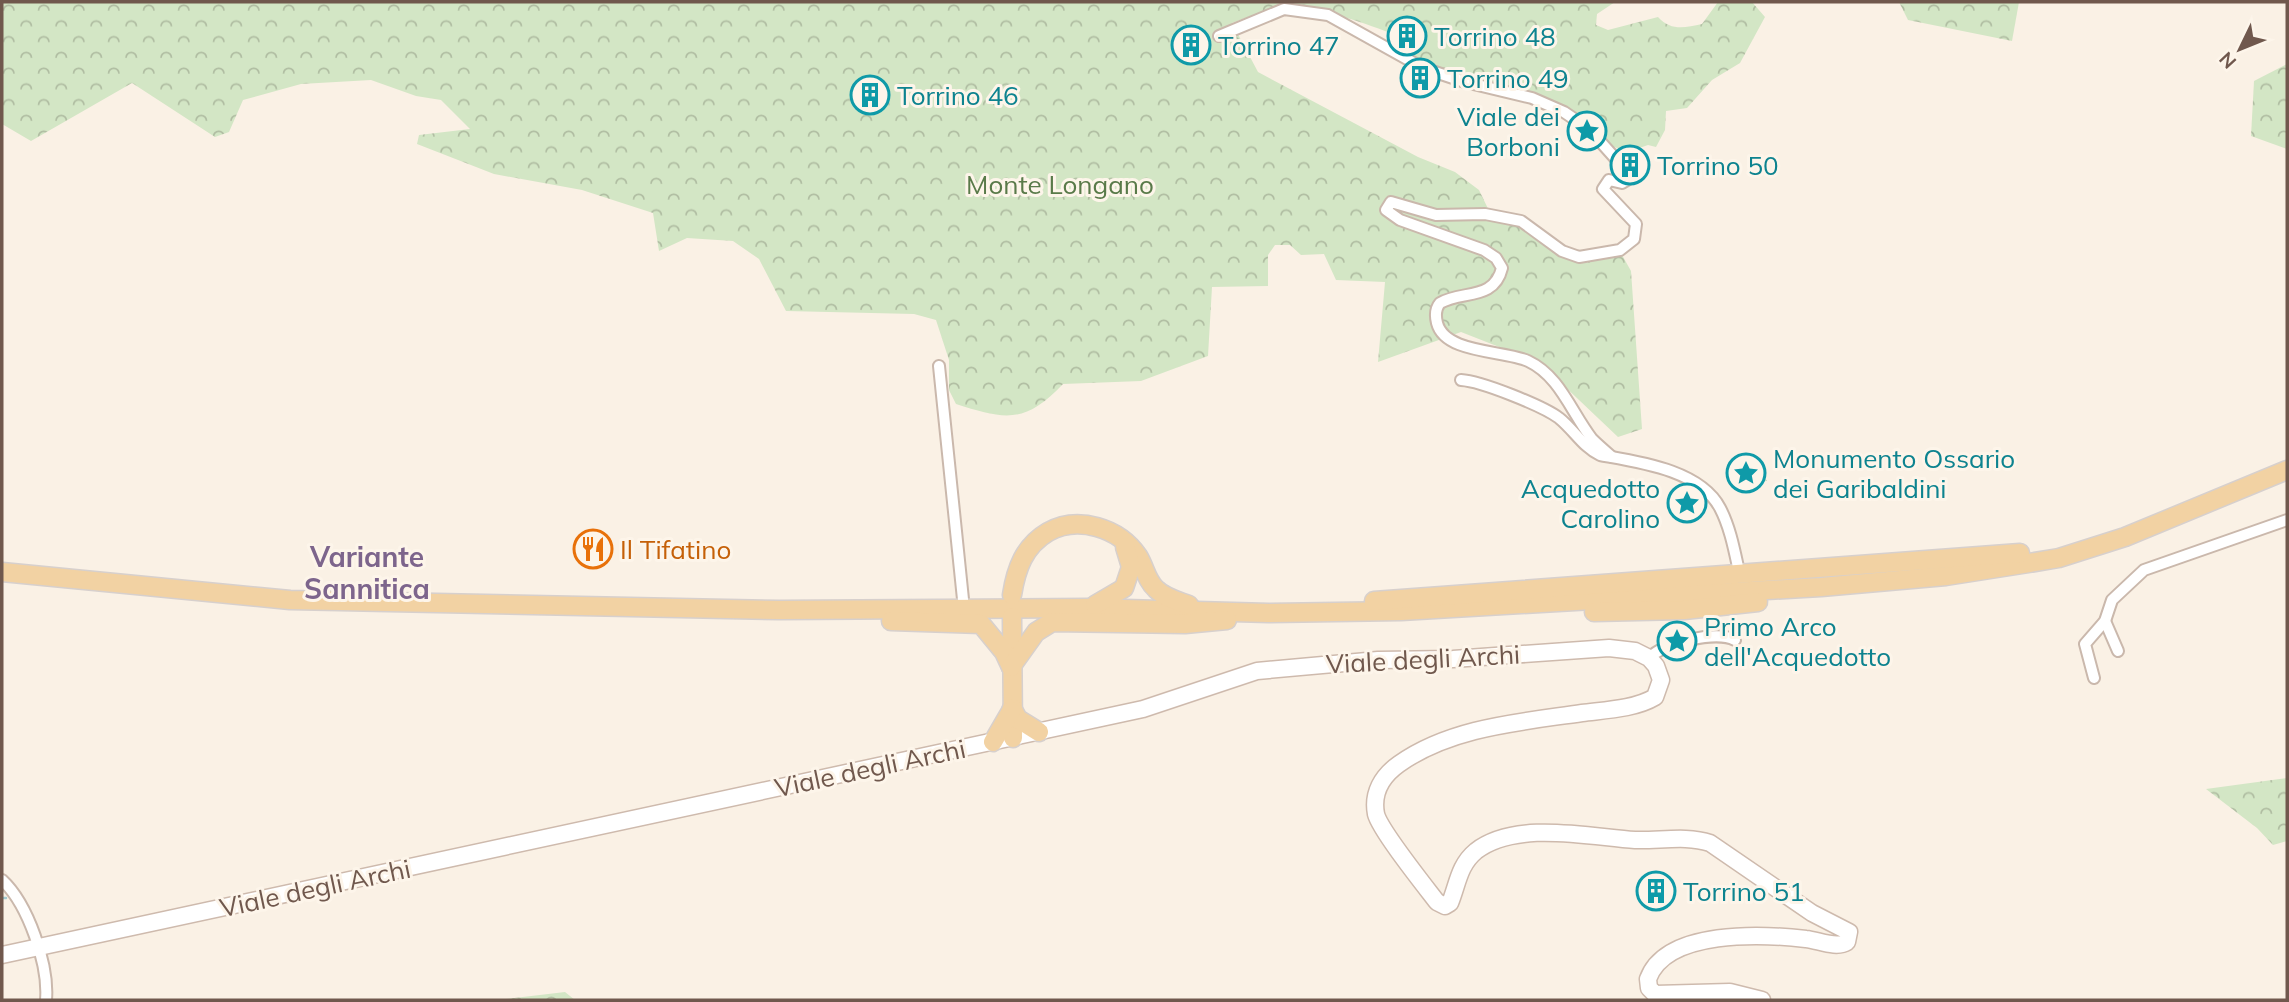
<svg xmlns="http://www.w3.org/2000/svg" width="2289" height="1002" font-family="Mulish,sans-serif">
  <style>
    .grass { fill: url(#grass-dots) }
    .forest { fill: url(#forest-crowns) }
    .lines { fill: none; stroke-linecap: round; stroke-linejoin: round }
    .stream { stroke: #a3ccd2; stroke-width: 2.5 }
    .street-casing { stroke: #cab8ac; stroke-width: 14 }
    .secondary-casing { stroke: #cebaad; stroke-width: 19 }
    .primary-casing { stroke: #d7d0cd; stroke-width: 21 }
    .street { stroke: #fff; stroke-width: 10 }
    .secondary { stroke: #fff; stroke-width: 16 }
    .primary { stroke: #f2d2a3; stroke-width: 18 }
    .labels { text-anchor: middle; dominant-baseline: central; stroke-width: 6; stroke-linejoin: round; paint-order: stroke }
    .culture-label { font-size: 26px; fill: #0d838f; stroke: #fdf5ea; text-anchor: start }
    .park-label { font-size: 26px; fill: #597a49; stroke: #fdf5ea }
    .food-label { font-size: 26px; fill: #c56008; stroke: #fdf5ea; text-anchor: start }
    .street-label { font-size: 26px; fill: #70584d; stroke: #fdf5ea }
    .neighbourhood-label { font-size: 28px; font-weight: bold; fill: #7d658c; stroke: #fdf5ea }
  </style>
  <defs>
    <pattern id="grass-dots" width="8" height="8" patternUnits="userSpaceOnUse" patternTransform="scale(1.75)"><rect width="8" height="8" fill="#d3e6c5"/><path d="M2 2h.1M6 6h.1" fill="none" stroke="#b0bda2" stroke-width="1.8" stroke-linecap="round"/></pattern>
    <pattern id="forest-crowns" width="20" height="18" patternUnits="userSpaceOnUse" patternTransform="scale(1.75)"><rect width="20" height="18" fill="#d3e6c5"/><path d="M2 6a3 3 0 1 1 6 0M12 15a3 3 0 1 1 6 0" fill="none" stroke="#b0bda2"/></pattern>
  </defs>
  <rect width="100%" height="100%" fill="#faf1e5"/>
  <!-- grass -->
  <path class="grass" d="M1747,453L1767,481L1732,483Z"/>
  <!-- forest -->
  <g class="forest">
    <path d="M2,2H1615L1597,14L1596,25L1608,30L1658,17C1671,31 1684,28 1702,24L1718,2H1752L1765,17L1740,63L1712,80L1687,108L1666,111L1665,130L1656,147L1648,145L1628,152L1606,144L1562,107L1445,73L1405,54L1409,41C1380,28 1337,13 1306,8C1281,4 1255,14 1232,23L1258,72L1418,157L1455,172L1479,190L1493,219L1515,222L1578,261L1622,255L1631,271L1642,429L1618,437L1540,363L1461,332L1378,362L1385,282L1336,280L1324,254L1301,255L1290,245H1275L1268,255V286L1212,287L1208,356L1141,381L1063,384C1025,424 1006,420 956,404L949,390V360L936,320L914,314L786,311L759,259L733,241L687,238L659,251L653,213L582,190L494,174L417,144L419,135L470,129L441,100L416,96L371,80L301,84L243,100L229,132L215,137L132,83L31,141L2,124Z"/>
    <path d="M1899,2H2019L2012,41L1908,20Z"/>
    <path d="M2287,64V149L2251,136L2254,81Z"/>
    <path d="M2287,778V841L2273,845L2257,828L2206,789Z"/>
    <path d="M565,992L575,1000H498Z"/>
  </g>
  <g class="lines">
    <!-- stream -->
    <path class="stream" d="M2,898H6"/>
    <defs>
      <g id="street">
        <path d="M1219,36L1284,9L1328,15L1423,68L1465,82L1532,98L1564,112L1589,129L1632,177L1622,183L1609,180L1603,189L1636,224L1634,239L1620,250L1579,257L1562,251L1521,221L1485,214L1436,215L1391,202L1386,210L1400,220L1484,250L1496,258L1502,268C1494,301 1462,290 1440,303C1435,309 1435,315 1437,323C1445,354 1504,350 1528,361C1560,376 1571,412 1592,439C1598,445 1605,451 1612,457"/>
        <path d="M939,366L964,609"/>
        <path d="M1461,380C1481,381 1543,406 1559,418C1574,430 1583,447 1600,455C1639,462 1700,470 1720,508C1731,529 1735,554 1740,576"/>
        <path d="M2105,621L2118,651"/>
        <path d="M1649,658C1664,643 1716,630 1735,640"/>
        <path d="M2094,678L2085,644L2105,621L2112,600L2144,570L2287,520"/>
        <path d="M2,880C28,904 49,965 46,1000"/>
      </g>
      <path id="secondary" d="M2,955L1143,709L1257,671L1378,660L1453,659L1609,648L1635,651L1649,658L1656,666L1661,680L1655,697C1635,709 1605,710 1582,713C1521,722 1451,727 1399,764C1382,776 1372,793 1376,814C1380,830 1424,885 1437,902L1445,906L1450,903C1458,883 1459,865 1476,851C1516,820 1590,837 1635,840C1659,841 1687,835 1710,843L1812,913L1849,932L1847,942C1836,949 1818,940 1806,939C1763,934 1666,929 1648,979L1649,988L1655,994L1730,992L1762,1000"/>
      <g id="primary">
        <path d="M2,572L290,600L779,610L1089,608L1269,613L1401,611L1821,587L1946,576L2029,563L2059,558L2125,537L2287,470"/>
        <path d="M1012,595C1016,569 1024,546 1048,532C1078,515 1119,528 1138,556C1145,567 1146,580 1156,589C1165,598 1178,601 1189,605"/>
        <path d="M1374,601L2020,553"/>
        <path d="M1095,605L1124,588L1131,567L1125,547"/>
        <path d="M1594,612L1684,610L1758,602"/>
        <path d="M1012,617L1013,738"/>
        <path d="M891,621L981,624L1004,652L1011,667"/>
        <path d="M1011,667L1036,632L1052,622L1185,624L1227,620"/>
        <path d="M1012,708L1018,719L1039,732"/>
        <path d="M993,742L1011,711"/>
      </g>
    </defs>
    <!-- street casing -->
    <use href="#street" class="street-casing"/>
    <!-- secondary casing -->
    <use href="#secondary" class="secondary-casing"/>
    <!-- primary casing -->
    <use href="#primary" class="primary-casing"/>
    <!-- street -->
    <use href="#street" class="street"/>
    <!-- secondary -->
    <use href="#secondary" class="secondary"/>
    <!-- primary -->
    <use href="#primary" class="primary"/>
  </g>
  <!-- icons -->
  <defs>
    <symbol id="building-ring" viewBox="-11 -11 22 22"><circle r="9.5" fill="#fdf5ea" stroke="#0f9aa8" stroke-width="1.5"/><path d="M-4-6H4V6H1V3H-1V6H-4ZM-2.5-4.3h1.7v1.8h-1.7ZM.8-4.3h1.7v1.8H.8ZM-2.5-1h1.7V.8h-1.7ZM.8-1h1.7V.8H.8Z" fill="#0f9aa8"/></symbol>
    <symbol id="sight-ring" viewBox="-11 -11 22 22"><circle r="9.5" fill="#fdf5ea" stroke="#0f9aa8" stroke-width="1.5"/><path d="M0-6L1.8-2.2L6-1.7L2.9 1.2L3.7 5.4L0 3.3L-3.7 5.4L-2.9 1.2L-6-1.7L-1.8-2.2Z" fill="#0f9aa8"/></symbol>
    <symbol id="restaurant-ring" viewBox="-11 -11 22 22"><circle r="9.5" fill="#fdf5ea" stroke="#e8710a" stroke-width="1.5"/><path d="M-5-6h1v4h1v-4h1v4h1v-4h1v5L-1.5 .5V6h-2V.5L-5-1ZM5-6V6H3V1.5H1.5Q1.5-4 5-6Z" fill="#e8710a"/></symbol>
  </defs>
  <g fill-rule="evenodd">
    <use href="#building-ring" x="1385" y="14" width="44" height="44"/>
    <use href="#building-ring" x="1169" y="23" width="44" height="44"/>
    <use href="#building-ring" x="1398" y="56" width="44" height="44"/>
    <use href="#building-ring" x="848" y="73" width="44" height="44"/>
    <use href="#sight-ring" x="1565" y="109" width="44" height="44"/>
    <use href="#building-ring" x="1608" y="143" width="44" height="44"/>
    <use href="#sight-ring" x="1724" y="451" width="44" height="44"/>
    <use href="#sight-ring" x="1665" y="481" width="44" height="44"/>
    <use href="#restaurant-ring" x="571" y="527" width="44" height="44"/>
    <use href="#sight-ring" x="1655" y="619" width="44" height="44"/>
    <use href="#building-ring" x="1634" y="869" width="44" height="44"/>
  </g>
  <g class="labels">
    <!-- culture labels -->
    <g class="culture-label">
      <text x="1434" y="36">Torrino 48</text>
      <text x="1218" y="45">Torrino 47</text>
      <text x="1447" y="78">Torrino 49</text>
      <text x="897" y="95">Torrino 46</text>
      <text x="1560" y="116" text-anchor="end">Viale dei<tspan x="1560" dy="30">Borboni</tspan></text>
      <text x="1657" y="165">Torrino 50</text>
      <text x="1773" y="458">Monumento Ossario<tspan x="1773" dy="30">dei Garibaldini</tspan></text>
      <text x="1660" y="488" text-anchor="end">Acquedotto<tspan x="1660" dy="30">Carolino</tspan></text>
      <text x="1704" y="626">Primo Arco<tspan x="1704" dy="30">dell'Acquedotto</tspan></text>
      <text x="1683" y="891">Torrino 51</text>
    </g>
    <!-- park labels -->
    <g class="park-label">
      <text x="1060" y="184">Monte Longano</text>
    </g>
    <!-- food labels -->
    <g class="food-label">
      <text x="620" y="549">Il Tifatino</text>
    </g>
    <!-- street labels -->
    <g class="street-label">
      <text transform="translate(1423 659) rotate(-3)">Viale degli Archi</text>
      <text transform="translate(870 768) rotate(-12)">Viale degli Archi</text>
      <text transform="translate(315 888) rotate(-12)">Viale degli Archi</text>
    </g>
    <!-- neighbourhood labels -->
    <g class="neighbourhood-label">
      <text x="367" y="556">Variante<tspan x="367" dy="32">Sannitica</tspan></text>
    </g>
  </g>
  <!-- border -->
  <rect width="2289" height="1002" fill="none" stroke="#70584d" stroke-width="7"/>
  <!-- north arrow -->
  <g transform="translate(2240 49) rotate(227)" stroke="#fdf5ea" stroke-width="5" paint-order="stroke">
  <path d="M0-5L12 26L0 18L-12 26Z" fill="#70584d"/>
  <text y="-10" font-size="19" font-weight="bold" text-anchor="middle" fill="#70584d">N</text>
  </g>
</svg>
